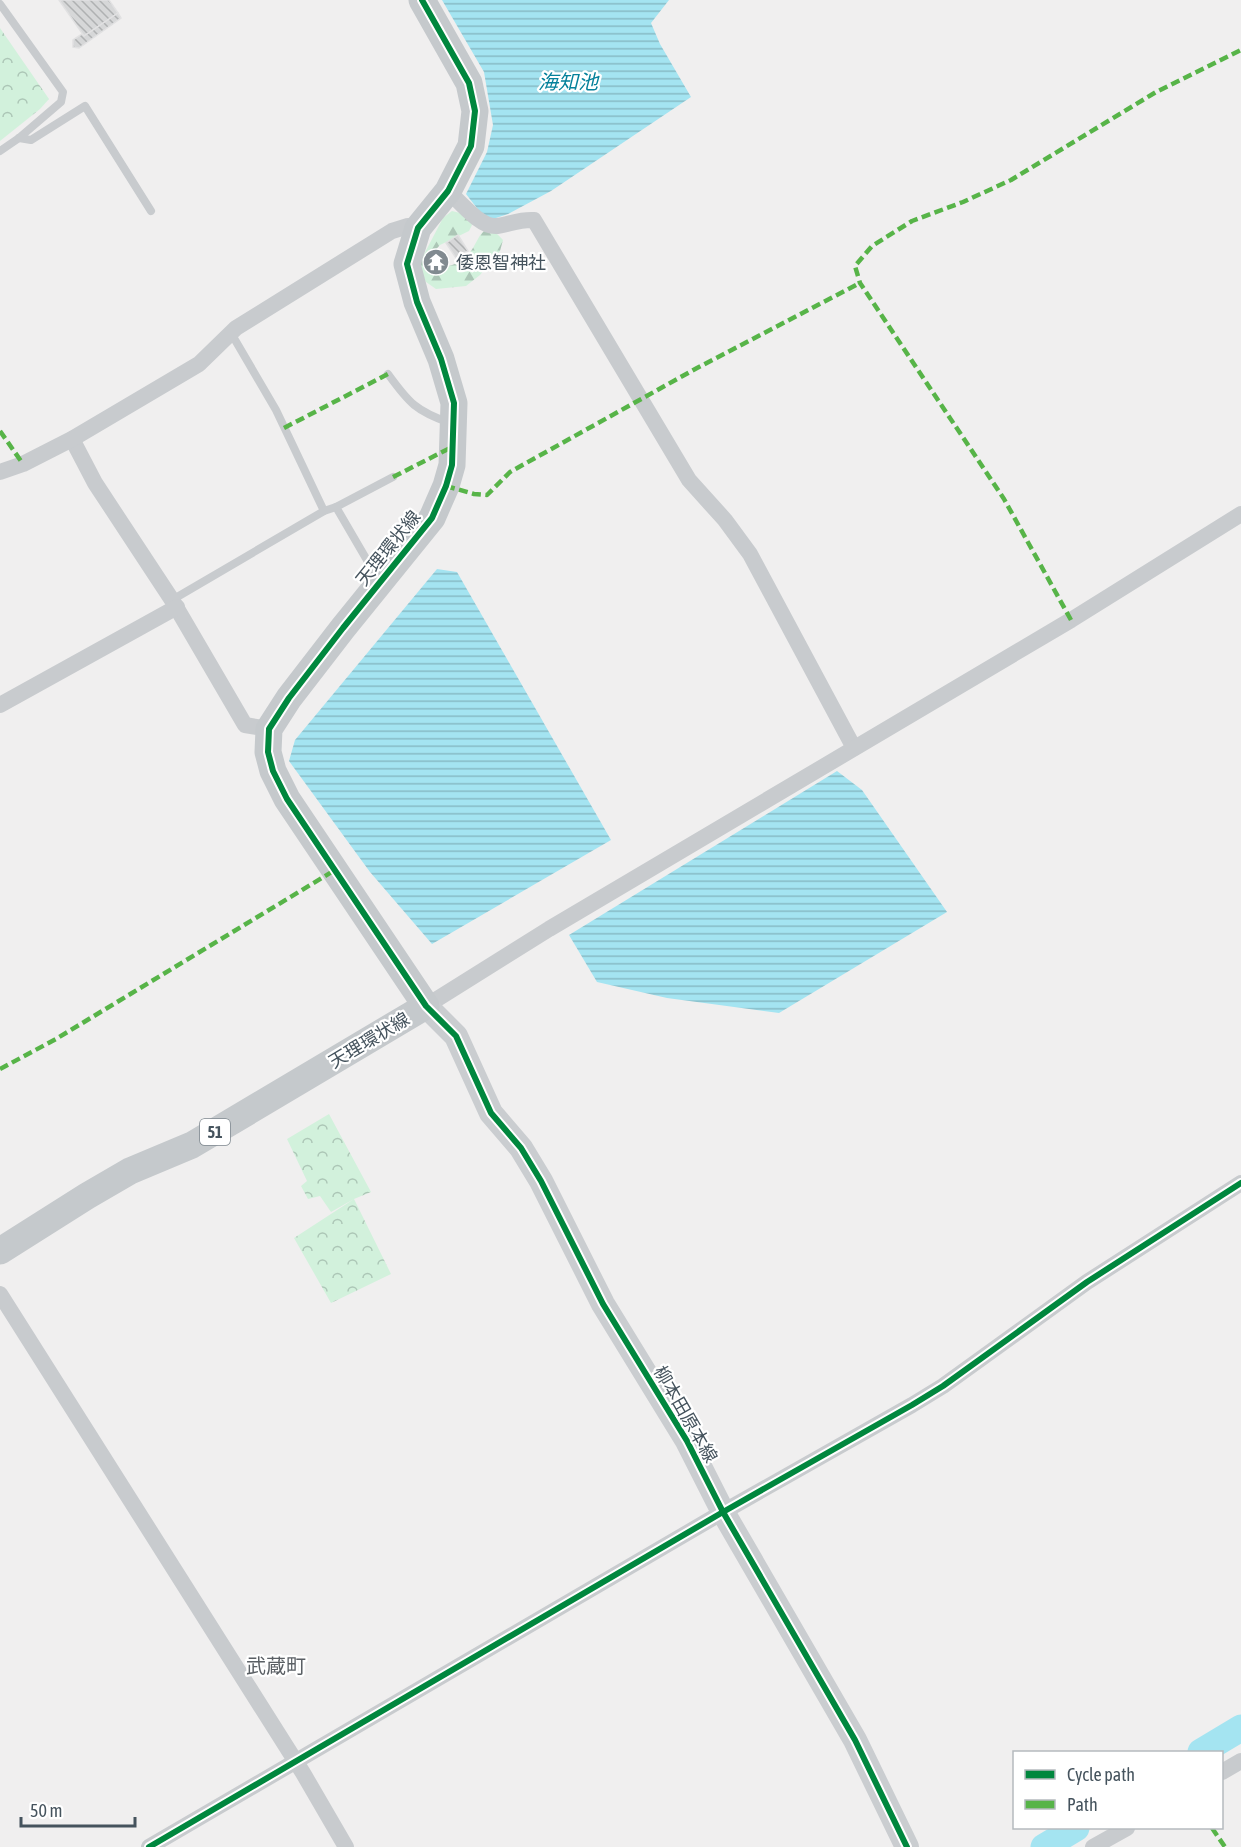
<svg xmlns="http://www.w3.org/2000/svg" width="1241" height="1847" font-family="'Asap Condensed','Noto Sans JP',sans-serif">
  <style>
    .forest { fill: url(#forest-firs) }
    .park { fill: url(#park-crowns) }
    .water { fill: url(#water-rules) }
    .lines { fill: none; stroke-linecap: round; stroke-linejoin: round }
    .river { stroke: #a4e4f1; stroke-width: 27 }
    .building { fill: url(#building-back-hatch); stroke: #e1e1e2; stroke-width: 1.5 }
    .lane { stroke: #c8cbce; stroke-width: 8 }
    .street { stroke: #c8cbce; stroke-width: 16 }
    .secondary { stroke: #cacdd0; stroke-width: 24 }
    .primary { stroke: #c5c9cc; stroke-width: 27 }
    .quiet { stroke: #57b448; stroke-width: 4.5; stroke-dasharray: 9 4.5; stroke-linecap: butt }
    .cycleway-casing { stroke: #fff; stroke-width: 10 }
    .cycleway { stroke: #00873e; stroke-width: 6 }
    .labels { text-anchor: middle; dominant-baseline: central; stroke-width: 4.5; stroke-linejoin: round; paint-order: stroke }
    .shield { fill: #fff; stroke: #7d878e; stroke-width: 1.5 }
    .shield-label { font-size: 16px; font-weight: bold; fill: #45535d }
    .poi-label { font-size: 18px; fill: #45535d; stroke: #fff; text-anchor: start }
    .street-label { font-size: 18px; fill: #45535d; stroke: #fff }
    .water-label { font-size: 20px; font-style: italic; fill: #04819b; stroke: #fff }
    .neighbourhood-label { font-size: 20px; fill: #5a5f64; stroke: #fff }
  </style>
  <defs>
    <pattern id="forest-firs" width="22" height="20" patternUnits="userSpaceOnUse" patternTransform="scale(1.5)"><rect width="22" height="20" fill="#d2f1dc"/><path d="M5 1l3.5 6h-7zM16 11l3.5 6h-7z" fill="#acc6b6"/></pattern>
    <pattern id="park-crowns" width="20" height="18" patternUnits="userSpaceOnUse" patternTransform="scale(1.5)"><rect width="20" height="18" fill="#d2f1dc"/><path d="M2 6a3 3 0 1 1 6 0M12 15a3 3 0 1 1 6 0" fill="none" stroke="#acc6b6"/></pattern>
    <pattern id="water-rules" width="6" height="5" patternUnits="userSpaceOnUse" patternTransform="scale(1.5)"><rect width="6" height="5" fill="#a4e4f1"/><path d="M0 2.5h6" fill="none" stroke="#87bbc6"/></pattern>
    <pattern id="building-back-hatch" width="6" height="6" patternUnits="userSpaceOnUse" patternTransform="scale(1.5)"><rect width="6" height="6" fill="#d6d7d8"/><path d="M-1 5l2 2M0 0l6 6M5-1l2 2" fill="none" stroke="#afb1b2"/></pattern>
  </defs>
  <rect width="100%" height="100%" fill="#f0efef"/>
  <!-- forest -->
  <path class="forest" d="M452,211L468,215L472,225L469,231L440,245L428,258L434,269C445,267 460,265 468,255C480,242 481,215 503,240L500,251L480,275L466,286L436,289L426,282L421,272V260L443,218Z"/>
  <!-- park -->
  <g class="park">
    <path d="M0,28L49,99L40,109L0,141Z"/>
    <path d="M329,1114L371,1192L354,1199L391,1274L331,1303L294,1238L354,1199L331,1212L320,1196L308,1199L301,1186L307,1181L287,1139Z"/>
  </g>
  <!-- water -->
  <g class="water">
    <path d="M442,0H669L651,23L660,44L691,97L551,191L508,214L487,221L466,194L487,152L493,125L484,72Z"/>
    <path d="M437,569L457,572L611,840L432,944L370,872L289,761L295,740Z"/>
    <path d="M837,771L862,790L947,912L779,1013L667,998L597,982L569,935Z"/>
  </g>
  <g class="lines">
    <!-- river -->
    <g class="river">
      <path d="M1201,1752L1241,1728"/>
      <path d="M1044,1847L1076,1828"/>
    </g>
  </g>
  <!-- building -->
  <g class="building">
    <path d="M59,0H109L118,13L84,36Z"/>
    <path d="M118,13L121,18L79,48L73,47V40L82,34L84,36Z"/>
    <path d="M458,235L468,251L456,258L446,243Z"/>
    <path d="M438,254L442,261L436,265L431,258Z"/>
  </g>
  <g class="lines">
    <!-- lane -->
    <g class="lane">
      <path d="M0,4L63,92L61,102L19,138L0,151"/>
      <path d="M19,138L31,140L85,106L151,211"/>
      <path d="M231,333L276,410L324,511"/>
      <path d="M388,374C409,403 416,411 450,423"/>
      <path d="M336,507L378,579"/>
      <path d="M172,600L324,511L336,507L393,477"/>
    </g>
    <!-- street -->
    <g class="street">
      <path d="M448,191C460,202 481,228 497,226C510,224 520,219 534,220L689,480L725,520L750,554L854,748"/>
      <path d="M72,439L95,483L172,600L245,725L269,729"/>
      <path d="M0,472L23,464L72,439L199,364L236,328L392,231L408,226L418,228"/>
      <path d="M0,705L177,607"/>
      <path d="M426,1006L549,929L1071,620L1241,514"/>
      <path d="M0,1294L303,1773L346,1847"/>
      <path d="M1222,1772L1241,1761"/>
      <path d="M149,1847L723,1512L912,1405L943,1386L1087,1282L1241,1183"/>
      <path d="M1093,1847L1127,1828"/>
    </g>
    <!-- secondary -->
    <path class="secondary" d="M426,1006L456,1036L491,1113L521,1148L541,1181L603,1304L687,1441L723,1512L855,1740L907,1847"/>
    <!-- primary -->
    <path class="primary" d="M0,1251L87,1196L130,1171L192,1145L426,1006L287,799L273,771L268,752L269,729L289,698L343,628L432,518L446,486L452,465L454,403L441,359L417,302L407,264L418,228L448,191L471,146L475,111L469,83L422,0"/>
    <!-- quiet -->
    <g class="quiet">
      <path d="M284,428L388,374"/>
      <path d="M0,431L23,464"/>
      <path d="M393,477L454,446"/>
      <path d="M446,486L474,494L487,495L510,472L697,368L860,283"/>
      <path d="M1071,620L1004,499L860,283L855,266L872,246L912,221L963,202L1011,180L1156,92L1241,50"/>
      <path d="M0,1069L56,1039L335,870"/>
      <path d="M1212,1828L1225,1847"/>
    </g>
    <defs>
      <g id="cycleway">
        <path d="M422,0L469,83L475,111L471,146L448,191L418,228L407,264L417,302L441,359L454,403L452,465L446,486L432,518L343,628L289,698L269,729L268,752L273,771L287,799L426,1006L456,1036L491,1113L521,1148L541,1181L603,1304L687,1441L723,1512L855,1740L907,1847"/>
        <path d="M149,1847L723,1512L912,1405L943,1386L1087,1282L1241,1183"/>
      </g>
    </defs>
    <!-- cycleway casing -->
    <use href="#cycleway" class="cycleway-casing"/>
    <!-- cycleway -->
    <use href="#cycleway" class="cycleway"/>
  </g>
  <!-- icons -->
  <defs>
    <symbol id="temple-disc" viewBox="-11 -11 22 22"><circle r="9.5" fill="#818a90" stroke="#fff"/><path d="M0-6L5-2H3V0L6.5 2.5H4V6H1.5V3h-3V6H-4V2.5H-6.5L-3 0V-2H-5Z" fill="#fff"/></symbol>
  </defs>
  <g fill-rule="evenodd">
    <use href="#temple-disc" x="421" y="247" width="30" height="30"/>
  </g>
  <g class="labels">
    <!-- shield labels -->
    <rect class="shield" x="200" y="1119" width="30" height="26" rx="4.5"/>
    <g class="shield-label">
      <text x="215" y="1132">51</text>
    </g>
    <!-- poi labels -->
    <g class="poi-label">
      <text x="456" y="262">倭恩智神社</text>
    </g>
    <!-- street labels -->
    <g class="street-label">
      <text transform="translate(388 548) rotate(-51)">天理環状線</text>
      <text transform="translate(369 1040) rotate(-31)">天理環状線</text>
      <text transform="translate(686 1414) rotate(60)">柳本田原本線</text>
    </g>
    <!-- water labels -->
    <g class="water-label">
      <text x="568" y="81">海知池</text>
    </g>
    <!-- neighbourhood labels -->
    <g class="neighbourhood-label">
      <text x="276" y="1665">武蔵町</text>
    </g>
  </g>
  <!-- legend -->
  <rect x="1013" y="1751" width="210" height="78" fill="#ffffff" stroke="#b5babe" stroke-width="1.5"/>
  <rect x="1025" y="1770" width="30" height="9" fill="#00873e" stroke="#b5babe" stroke-width="1.5"/>
  <text x="1067" y="1781" font-size="18" fill="#45535d">Cycle path</text>
  <rect x="1025" y="1800" width="30" height="9" fill="#57b448" stroke="#b5babe" stroke-width="1.5"/>
  <text x="1067" y="1811" font-size="18" fill="#45535d">Path</text>
  <!-- scale -->
  <path d="M21 1817v9h114v-9" fill="none" stroke="#45535d" stroke-width="3"/>
  <text x="30" y="1817" font-size="18" fill="#45535d" stroke="#ffffff" stroke-width="4.5" paint-order="stroke">50 m</text>
</svg>
